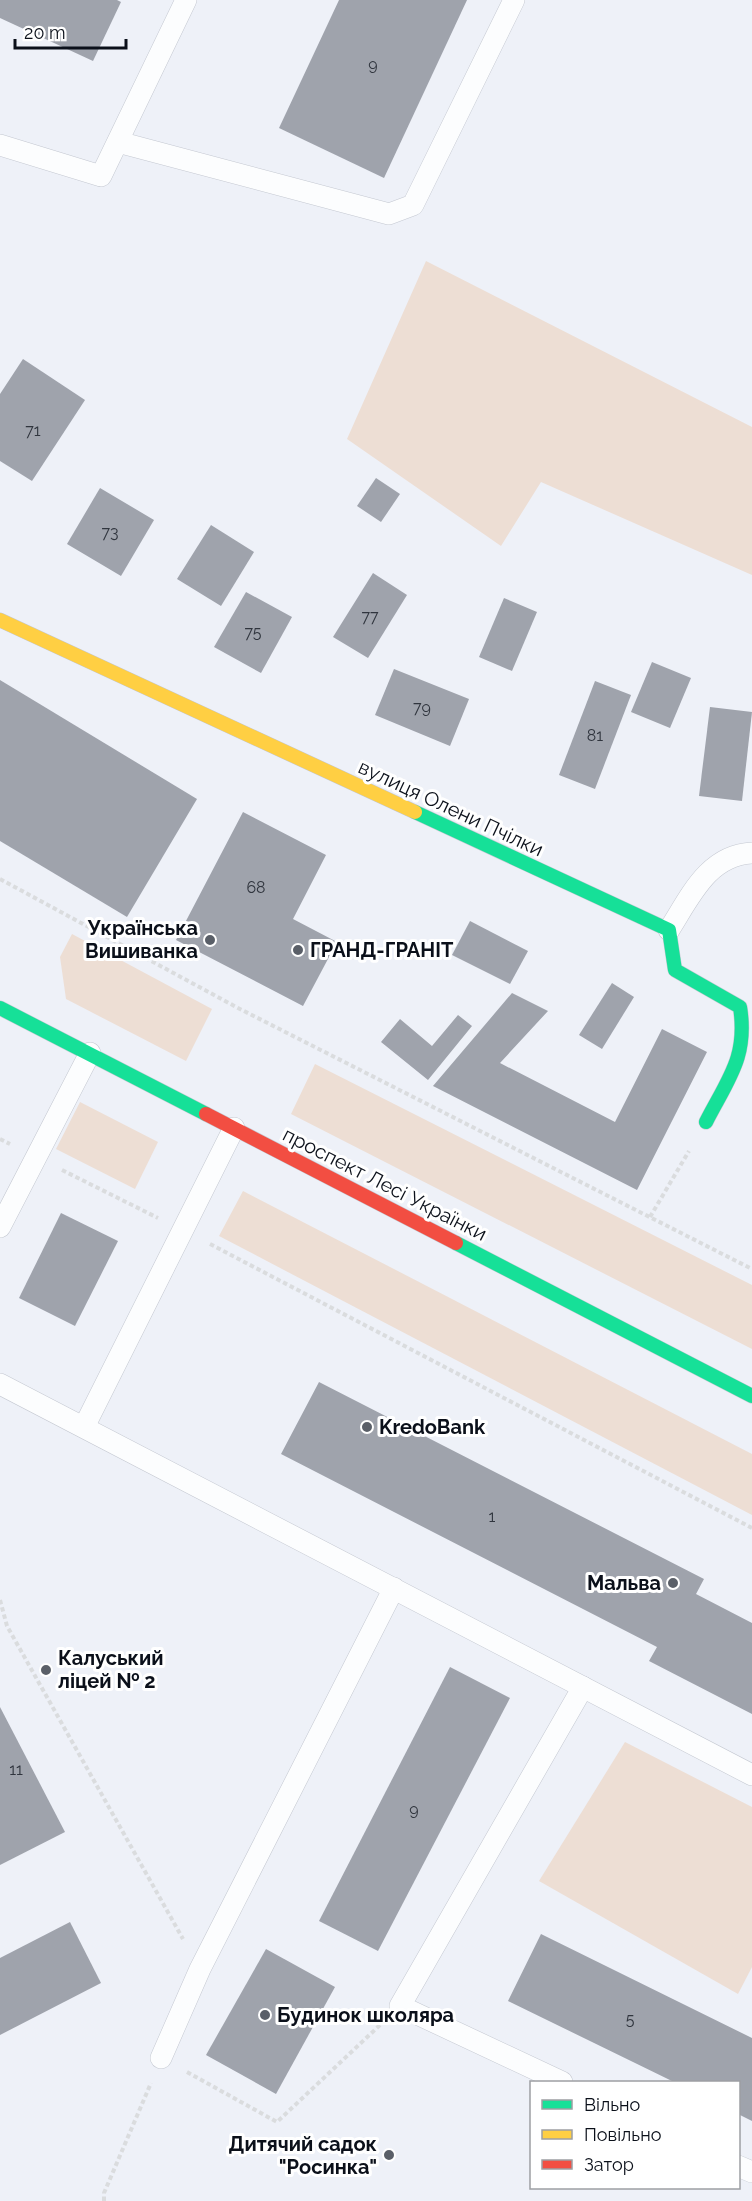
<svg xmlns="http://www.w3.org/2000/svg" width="752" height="2201" font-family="Raleway,sans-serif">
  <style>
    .green { fill: #edded4 }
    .building { fill: #9fa3ac }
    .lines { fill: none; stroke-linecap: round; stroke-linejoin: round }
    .lane-casing { stroke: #c4c8d1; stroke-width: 22 }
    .fast-casing { stroke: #c4c8d1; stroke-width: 15 }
    .slow-casing { stroke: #c4c8d1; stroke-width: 15 }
    .jam-casing { stroke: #c4c8d1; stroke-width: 15 }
    .path { stroke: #dadcde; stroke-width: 4; stroke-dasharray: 4.5 3; stroke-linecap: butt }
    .lane { stroke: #fcfdfe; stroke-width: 21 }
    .fast { stroke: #16e098; stroke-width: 14 }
    .slow { stroke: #ffcf43; stroke-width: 14 }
    .jam { stroke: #f24e42; stroke-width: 14 }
    .poi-dot { fill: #5a5f68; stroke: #fff; stroke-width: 2 }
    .labels { text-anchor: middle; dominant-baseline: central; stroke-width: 6; stroke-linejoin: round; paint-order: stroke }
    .number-label { font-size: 16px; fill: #30353e }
    .street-label { font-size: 20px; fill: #0b101a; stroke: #fff }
    .poi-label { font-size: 20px; font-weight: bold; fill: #0b101a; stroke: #fff; text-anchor: start }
  </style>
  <rect width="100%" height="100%" fill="#eef1f8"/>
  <!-- green -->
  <g class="green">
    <path d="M426,261L752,427V575L541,482L501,546L347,439Z"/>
    <path d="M72,934L212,1009L186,1061L66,999L60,957Z"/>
    <path d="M315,1064L752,1285V1349L291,1114Z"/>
    <path d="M80,1102L158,1142L135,1189L56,1149Z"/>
    <path d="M243,1191L752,1454V1515L219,1236Z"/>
    <path d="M625,1742L752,1807V1967L738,1994L539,1881Z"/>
  </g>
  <!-- building -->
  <g class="building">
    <path d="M0,0H117L121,2L93,61L0,18Z"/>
    <path d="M339,0H467L384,178L279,128Z"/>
    <path d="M23,359L85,400L32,481L0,461V394Z"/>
    <path d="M376,478L400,494L381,522L357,506Z"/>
    <path d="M100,488L154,520L121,576L67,544Z"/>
    <path d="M211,525L254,552L221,606L177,579Z"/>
    <path d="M373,573L407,595L368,658L333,637Z"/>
    <path d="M246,592L292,617L261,673L214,647Z"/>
    <path d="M504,598L537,612L512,671L479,657Z"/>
    <path d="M652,662L691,678L670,728L631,712Z"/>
    <path d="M394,669L469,699L450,746L375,715Z"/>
    <path d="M0,680L197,799L127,917L0,841Z"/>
    <path d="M595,681L631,695L595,789L559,775Z"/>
    <path d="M710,707L752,712L742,801L699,796Z"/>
    <path d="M243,812L326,855L293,919L337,942L303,1006L176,940Z"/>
    <path d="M470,921L528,951L510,984L452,955Z"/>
    <path d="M612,983L634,997L602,1049L579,1035Z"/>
    <path d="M512,993L548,1011L500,1063L615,1122L662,1029L707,1052L637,1190L433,1086Z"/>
    <path d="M458,1015L472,1026L428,1080L381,1042L400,1019L432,1046Z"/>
    <path d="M61,1213L118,1241L75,1326L19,1298Z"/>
    <path d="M319,1382L704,1579L696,1594L752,1623V1714L649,1661L657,1647L281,1454Z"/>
    <path d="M450,1667L510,1698L378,1951L319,1921Z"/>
    <path d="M0,1707L65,1832L0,1865Z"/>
    <path d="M70,1922L101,1983L0,2035V1958Z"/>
    <path d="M541,1934L752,2038V2121L738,2114V2082H674L508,2001Z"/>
    <path d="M266,1949L335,1987L276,2094L206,2055Z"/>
  </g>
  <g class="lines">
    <defs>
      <g id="lane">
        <path d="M118,142L389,214L413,205L514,0"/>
        <path d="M0,145L101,176L186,0"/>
        <path d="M669,930C690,897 708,855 752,853"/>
        <path d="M0,1227L90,1053"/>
        <path d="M0,1384L752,1775"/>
        <path d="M84,1427L234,1128"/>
        <path d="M161,2058L200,1969L394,1588"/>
        <path d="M562,2082L400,2006L583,1687"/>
        <path d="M738,2166L752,2172"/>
      </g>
      <g id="fast">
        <path d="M415,812L669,930L675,970L740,1007C748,1057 728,1079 706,1122"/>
        <path d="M0,1008L206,1114"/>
        <path d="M456,1243L752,1396"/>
      </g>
      <path id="slow" d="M0,620L415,812"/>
      <path id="jam" d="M206,1114L456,1243"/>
    </defs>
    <!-- lane casing -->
    <use href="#lane" class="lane-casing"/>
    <!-- fast casing -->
    <use href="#fast" class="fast-casing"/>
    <!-- slow casing -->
    <use href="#slow" class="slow-casing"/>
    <!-- jam casing -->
    <use href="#jam" class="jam-casing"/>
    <!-- path -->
    <g class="path">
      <path d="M0,879L238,1008L752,1269"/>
      <path d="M0,1139L10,1144"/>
      <path d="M62,1170L158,1218"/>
      <path d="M650,1217L689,1151"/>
      <path d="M210,1244L752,1528"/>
      <path d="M0,1600L7,1626L183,1939"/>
      <path d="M187,2072L277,2122L380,2025"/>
      <path d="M104,2201V2193L151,2083"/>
    </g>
    <!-- lane -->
    <use href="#lane" class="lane"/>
    <!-- fast -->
    <use href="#fast" class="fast"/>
    <!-- slow -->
    <use href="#slow" class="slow"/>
    <!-- jam -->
    <use href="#jam" class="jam"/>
  </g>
  <!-- markers -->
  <g class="poi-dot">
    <circle cx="210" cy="940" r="6"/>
    <circle cx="298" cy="950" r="6"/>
    <circle cx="367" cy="1427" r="6"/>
    <circle cx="673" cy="1583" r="6"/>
    <circle cx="46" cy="1670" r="6"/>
    <circle cx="265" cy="2015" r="6"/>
    <circle cx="389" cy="2155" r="6"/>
  </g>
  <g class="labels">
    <!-- number labels -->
    <g class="number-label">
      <text x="373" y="64">9</text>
      <text x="33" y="430">71</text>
      <text x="110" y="532">73</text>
      <text x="370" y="616">77</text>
      <text x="253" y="632">75</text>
      <text x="422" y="707">79</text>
      <text x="595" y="735">81</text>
      <text x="256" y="887">68</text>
      <text x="492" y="1516">1</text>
      <text x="16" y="1769">11</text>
      <text x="414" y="1809">9</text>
      <text x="630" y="2019">5</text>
    </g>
    <!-- street labels -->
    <g class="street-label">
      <text transform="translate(451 808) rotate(25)">вулиця Олени Пчілки</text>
      <text transform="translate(385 1184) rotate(27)">проспект Лесі Українки</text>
    </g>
    <!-- poi labels -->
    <g class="poi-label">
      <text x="198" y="928" text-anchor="end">Українська<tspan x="198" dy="23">Вишиванка</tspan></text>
      <text x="310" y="950">ГРАНД-ГРАНІТ</text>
      <text x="379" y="1427">KredoBank</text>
      <text x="661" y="1583" text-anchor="end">Мальва</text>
      <text x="58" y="1658">Калуський<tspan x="58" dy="23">ліцей № 2</tspan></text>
      <text x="277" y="2015">Будинок школяра</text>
      <text x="377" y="2144" text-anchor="end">Дитячий садок<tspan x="377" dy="23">"Росинка"</tspan></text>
    </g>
  </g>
  <!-- legend -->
  <rect x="530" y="2081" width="210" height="108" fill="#ffffff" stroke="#9d9fa3" stroke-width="1.5"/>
  <rect x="542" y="2100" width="30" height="9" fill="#16e098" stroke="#9d9fa3" stroke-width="1.5"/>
  <text x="584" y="2111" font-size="18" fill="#0b101a">Вільно</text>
  <rect x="542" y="2130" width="30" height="9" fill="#ffcf43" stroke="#9d9fa3" stroke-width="1.5"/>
  <text x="584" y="2141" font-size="18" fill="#0b101a">Повільно</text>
  <rect x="542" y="2160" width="30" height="9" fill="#f24e42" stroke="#9d9fa3" stroke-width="1.5"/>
  <text x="584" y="2171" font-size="18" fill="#0b101a">Затор</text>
  <!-- scale -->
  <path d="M15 39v9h111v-9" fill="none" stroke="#0b101a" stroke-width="3"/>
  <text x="24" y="39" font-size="18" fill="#0b101a" stroke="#ffffff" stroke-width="4.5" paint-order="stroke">20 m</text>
</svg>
